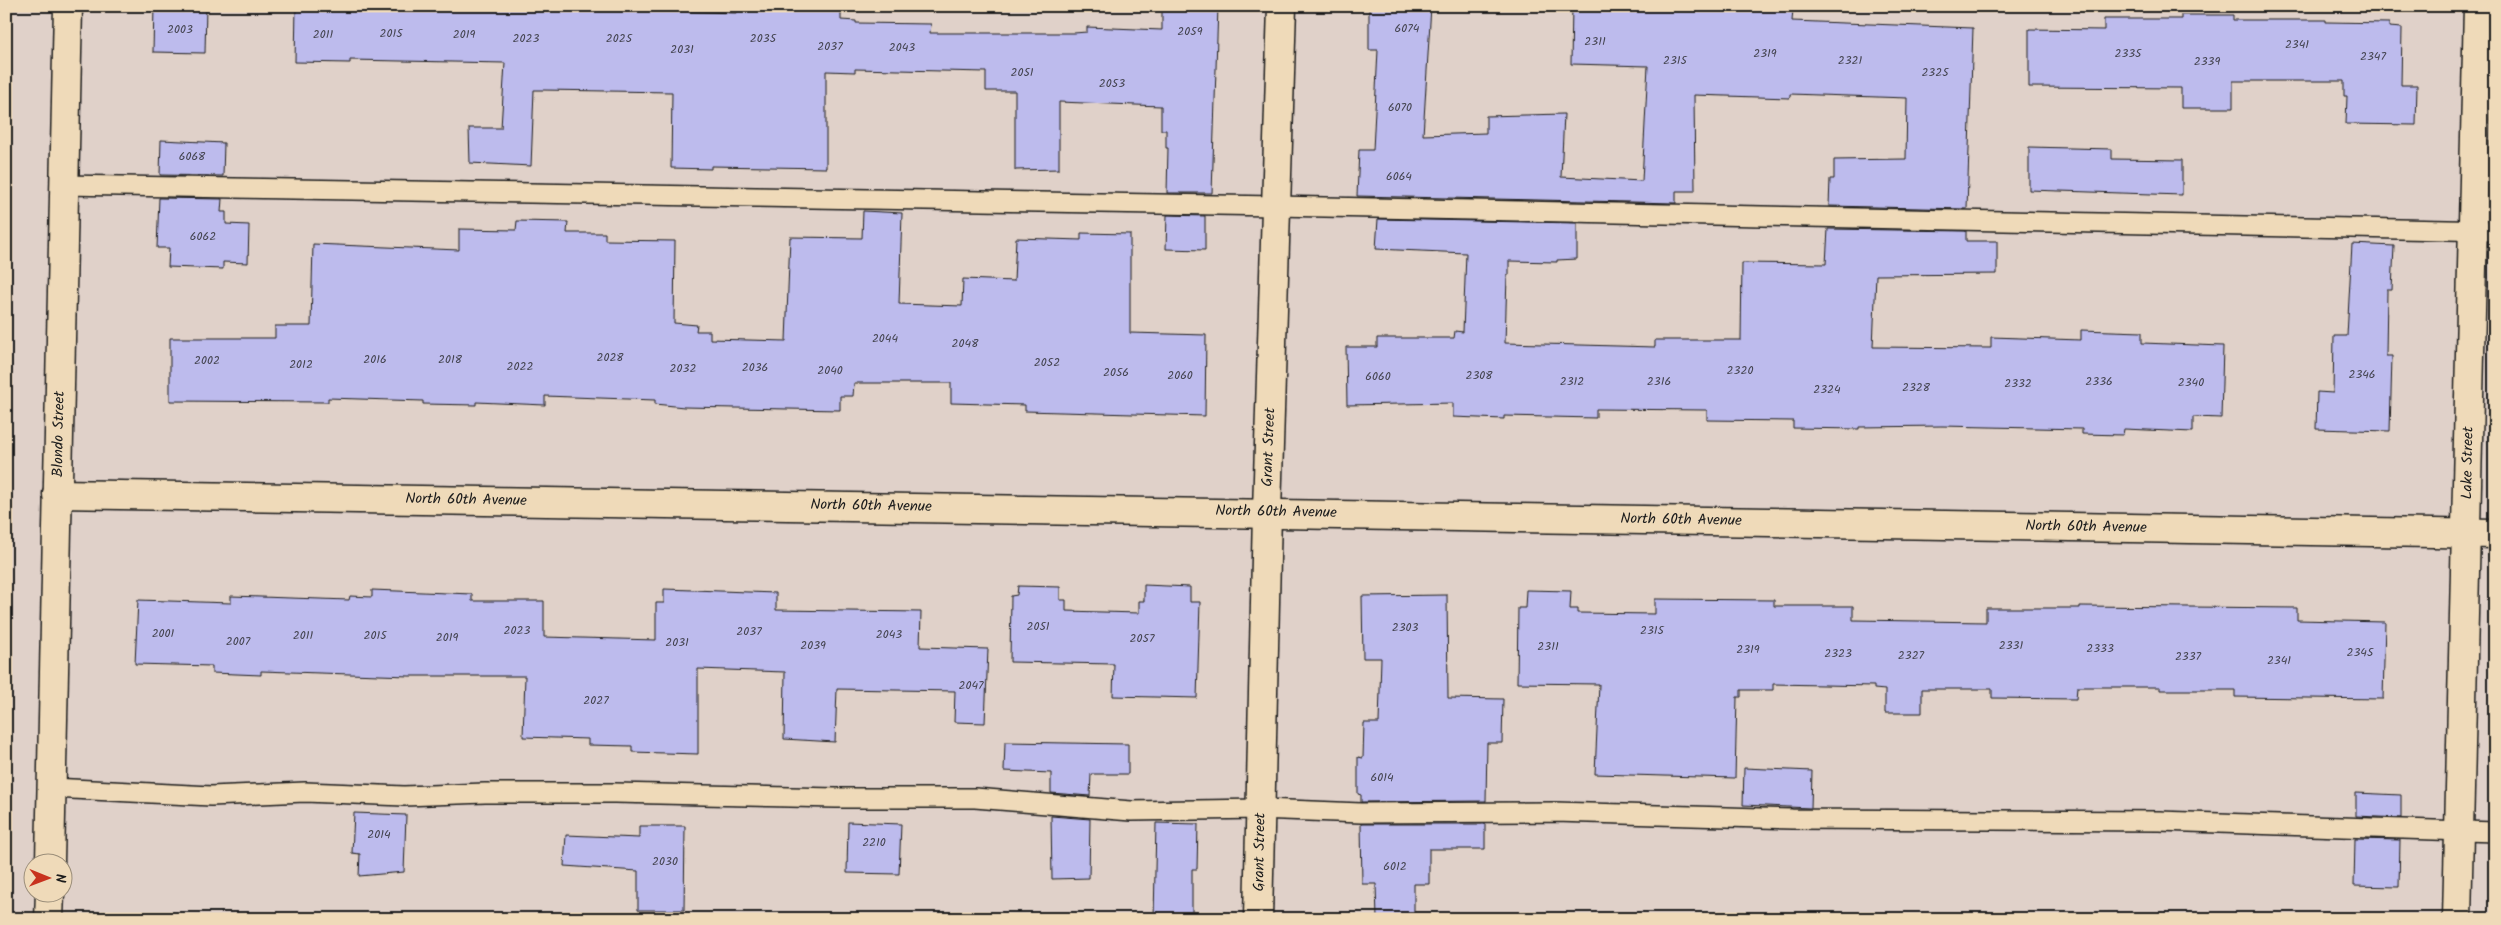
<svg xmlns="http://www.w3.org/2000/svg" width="2501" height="925" font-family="Kalam,sans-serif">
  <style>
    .building { fill: #bdbbed; stroke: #1c1c1c }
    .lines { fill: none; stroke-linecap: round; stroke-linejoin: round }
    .lane-casing { stroke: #1c1c1c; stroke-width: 22 }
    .street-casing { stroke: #1c1c1c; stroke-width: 31 }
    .secondary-casing { stroke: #1c1c1c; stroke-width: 31 }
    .lane { stroke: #efdab9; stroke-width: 19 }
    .street { stroke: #efdab9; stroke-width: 28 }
    .secondary { stroke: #efdab9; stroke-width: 28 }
    .labels { text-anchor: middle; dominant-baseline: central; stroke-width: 5; stroke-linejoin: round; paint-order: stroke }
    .number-label { font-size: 12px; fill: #444450 }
    .street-label { font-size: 15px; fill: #1c1c1c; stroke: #efdab9 }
  </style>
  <rect width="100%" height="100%" fill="#e0d1c9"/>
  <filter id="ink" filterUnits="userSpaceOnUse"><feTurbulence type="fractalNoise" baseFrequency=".02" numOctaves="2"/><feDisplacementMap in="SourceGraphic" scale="10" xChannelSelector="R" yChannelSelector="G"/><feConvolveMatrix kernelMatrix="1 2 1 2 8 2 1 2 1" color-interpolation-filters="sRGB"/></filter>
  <g filter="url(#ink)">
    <!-- building -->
    <g class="building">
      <path d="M154,6H206L205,53L153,52Z"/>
      <path d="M296,6L638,8V10L737,13V6H790V9H841V20L856,21V23L931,24L930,33H1074L1087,32V27L1162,30V6H1218L1212,193H1167L1168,148H1166V130H1161V106L1059,102V169L1015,170V91H986V72L855,69V72L826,71V168L711,166V169L671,168L672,92L543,90H534L531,166L470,163L469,128H501L505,63L350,60V63L295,62Z"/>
      <path d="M1369,6H1431L1423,135L1486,133V116L1564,114L1561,177L1642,181L1648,66L1571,64L1572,6L1793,9L1792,21L1973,28L1967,209L1829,206L1830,179H1834V160L1906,159L1907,98L1790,94V98L1694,95L1695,191H1676V203L1357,196L1359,150H1373L1378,50H1369Z"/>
      <path d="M2181,15H2233V20H2326V22L2389,23V27L2402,28L2401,85H2417L2416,125L2346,124L2347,96H2344V81H2233V108H2181V88L2029,87V29L2104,30V19H2181Z"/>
      <path d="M161,140L224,143L223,176L160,175Z"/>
      <path d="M2029,147L2112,149V159L2182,160V195L2029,190Z"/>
      <path d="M159,198L222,199L221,212H226V224L249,225L248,263L223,262V269L168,267L169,248H157Z"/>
      <path d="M863,211L902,213L899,304L962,306L963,279L1014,281L1016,238L1081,240V233L1130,234V333L1206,335L1205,416L1025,411V405L951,403V383H854L853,396H840V410L684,407L655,404V400L545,396V405L476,402V405L423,404V401L328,398V402L170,401V338H275V326H311L313,244L459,250V229L516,230L517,221L568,222L567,233H605V240L675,241L674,323L697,325L696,331H710V339L786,341L790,237L862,238Z"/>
      <path d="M1167,215L1205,216V250L1166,249Z"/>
      <path d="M1378,219L1577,223V259L1557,260V262L1509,261V275H1507L1505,343L1655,347V340H1741L1742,263L1826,264L1828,229L1966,231V241H1997V274L1876,275L1873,347L1991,348V337L2081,340V330L2142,332V343L2223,346L2221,418L2193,417V432L2124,429L2123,435L2082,434V429L1942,426L1859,427V429L1793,428V421L1707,420V410L1596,409V418L1504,416V419L1453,417V403L1347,405L1346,347H1377V338H1454L1455,331L1463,332L1466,253L1376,249Z"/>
      <path d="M2352,244L2394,246L2392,290H2387L2386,356H2392L2390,431L2316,429L2317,392L2333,393L2334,336H2347Z"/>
      <path d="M1144,585L1190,587V602H1200L1197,698L1113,696L1114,664L1010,662L1011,596L1017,595L1018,586L1060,587V600H1066V611L1139,613V601H1144Z"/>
      <path d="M664,589L776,593V610L921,612L920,647L988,649L985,723L954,722L955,691L837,689L835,742L784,739L785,672L698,669V754L632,752V746L588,745V739L523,737L525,676H409L261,671V675L212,673V666L135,664L138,600L231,603V596L349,600L350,596L372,597V590L472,594V601H544V637L656,640V603H664Z"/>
      <path d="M1526,590L1571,591L1570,609H1578V613L1655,614V599L1774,600V606H1853V620L1986,622V608H2080V606L2297,608V620L2385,622L2383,699L2235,697V690H2160V687H2077L2076,699L1992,698V689H1922V713H1885V690L1874,689V686L1773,684V690H1741V697H1737L1735,778L1595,774L1599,684L1517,683L1518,608H1525Z"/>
      <path d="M1447,595L1448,698L1503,699L1502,743H1487L1486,801L1361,802V795L1358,794V757L1363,758L1364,723H1379L1381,658H1363L1362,596Z"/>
      <path d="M1005,742L1128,744V774H1091L1090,796L1051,793V773L1004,771Z"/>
      <path d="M1744,768L1812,771L1811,808L1743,805Z"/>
      <path d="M2356,793L2401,795V818L2356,816Z"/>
      <path d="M354,813L406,815L404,872L359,876L360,854L352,853Z"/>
      <path d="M1051,816L1090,819L1089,878L1052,879Z"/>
      <path d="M848,822L901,824L899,874L847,873Z"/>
      <path d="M1156,823L1198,824L1197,869H1192V919H1154Z"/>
      <path d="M1361,824H1485V849H1429V884H1414V919H1377L1376,884H1362Z"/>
      <path d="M639,826H685L684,910H638V871L564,866L566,835L639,838Z"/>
      <path d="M2355,839L2400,840L2399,887L2354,886Z"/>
    </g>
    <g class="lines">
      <defs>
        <g id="lane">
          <path d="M64,185L1276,206L2495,231"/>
          <path d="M52,788L211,796L305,792L404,796L485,793H615L836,798H975L1131,811L1261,809L1361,813L1555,812L1792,819L2159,821L2495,832"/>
        </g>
        <g id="street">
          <path d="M57,494L2495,534"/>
          <path d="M1258,919L1267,512L1282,6"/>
          <path d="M2457,919L2478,6"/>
        </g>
        <g id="secondary">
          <path d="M50,862L68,6"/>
          <path d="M49,919L50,892"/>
        </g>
      </defs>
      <!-- lane casing -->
      <use href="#lane" class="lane-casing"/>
      <!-- street casing -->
      <use href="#street" class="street-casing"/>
      <!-- secondary casing -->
      <use href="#secondary" class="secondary-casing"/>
      <!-- lane -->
      <use href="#lane" class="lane"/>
      <!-- street -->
      <use href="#street" class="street"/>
      <!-- secondary -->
      <use href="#secondary" class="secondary"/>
    </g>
  </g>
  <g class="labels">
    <!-- number labels -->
    <g class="number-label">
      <text x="1407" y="28">6074</text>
      <text x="180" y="29">2003</text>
      <text x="1190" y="31">2059</text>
      <text x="391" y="33">2015</text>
      <text x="323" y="34">2011</text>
      <text x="464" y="34">2019</text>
      <text x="526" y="38">2023</text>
      <text x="619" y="38">2025</text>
      <text x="763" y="38">2035</text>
      <text x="1595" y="41">2311</text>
      <text x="2297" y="44">2341</text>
      <text x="830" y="46">2037</text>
      <text x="902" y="47">2043</text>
      <text x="682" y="49">2031</text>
      <text x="1765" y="53">2319</text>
      <text x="2128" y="53">2335</text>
      <text x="2373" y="56">2347</text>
      <text x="1675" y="60">2315</text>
      <text x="1850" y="60">2321</text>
      <text x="2207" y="61">2339</text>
      <text x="1022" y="72">2051</text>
      <text x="1935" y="72">2325</text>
      <text x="1112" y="83">2053</text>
      <text x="1400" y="107">6070</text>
      <text x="192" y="156">6068</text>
      <text x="1399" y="176">6064</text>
      <text x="203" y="236">6062</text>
      <text x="885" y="338">2044</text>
      <text x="965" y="343">2048</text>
      <text x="610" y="357">2028</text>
      <text x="375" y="359">2016</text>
      <text x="450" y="359">2018</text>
      <text x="207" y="360">2002</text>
      <text x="1047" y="362">2052</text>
      <text x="301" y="364">2012</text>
      <text x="520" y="366">2022</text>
      <text x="755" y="367">2036</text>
      <text x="683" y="368">2032</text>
      <text x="830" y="370">2040</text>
      <text x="1740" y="370">2320</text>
      <text x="1116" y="372">2056</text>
      <text x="2362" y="374">2346</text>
      <text x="1180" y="375">2060</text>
      <text x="1479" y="375">2308</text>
      <text x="1378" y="376">6060</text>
      <text x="1572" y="381">2312</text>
      <text x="1659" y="381">2316</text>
      <text x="2099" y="381">2336</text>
      <text x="2191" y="382">2340</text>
      <text x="2018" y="383">2332</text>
      <text x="1916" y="387">2328</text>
      <text x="1827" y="389">2324</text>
      <text x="1038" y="626">2051</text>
      <text x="1405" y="627">2303</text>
      <text x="517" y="630">2023</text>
      <text x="1652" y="630">2315</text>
      <text x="749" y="631">2037</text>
      <text x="163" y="633">2001</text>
      <text x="889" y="634">2043</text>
      <text x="303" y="635">2011</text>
      <text x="375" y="635">2015</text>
      <text x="447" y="637">2019</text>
      <text x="1142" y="638">2057</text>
      <text x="238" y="641">2007</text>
      <text x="677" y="642">2031</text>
      <text x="813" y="645">2039</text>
      <text x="2011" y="645">2331</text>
      <text x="1548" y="646">2311</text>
      <text x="2100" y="648">2333</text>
      <text x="1748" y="649">2319</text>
      <text x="2360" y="652">2345</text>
      <text x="1838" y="653">2323</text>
      <text x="1911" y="655">2327</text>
      <text x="2188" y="656">2337</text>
      <text x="2279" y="660">2341</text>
      <text x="971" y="685">2047</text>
      <text x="596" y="700">2027</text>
      <text x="1382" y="777">6014</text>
      <text x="379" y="834">2014</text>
      <text x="874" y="842">2210</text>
      <text x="665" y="861">2030</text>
      <text x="1395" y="866">6012</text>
    </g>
    <!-- street labels -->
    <g class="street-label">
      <text transform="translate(59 434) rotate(-89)">Blondo Street</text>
      <text transform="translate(1269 447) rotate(-88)">Grant Street</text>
      <text transform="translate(2468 463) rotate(-89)">Lake Street</text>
      <text transform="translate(466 500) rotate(1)">North 60th Avenue</text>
      <text transform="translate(871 506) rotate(1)">North 60th Avenue</text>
      <text transform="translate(1276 512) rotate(1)">North 60th Avenue</text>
      <text transform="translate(1681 520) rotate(1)">North 60th Avenue</text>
      <text transform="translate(2086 527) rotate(1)">North 60th Avenue</text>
      <text transform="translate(1260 852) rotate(-89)">Grant Street</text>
    </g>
  </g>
  <!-- margin -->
  <rect width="2501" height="925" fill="none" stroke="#efdab9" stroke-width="25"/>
  <rect x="12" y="12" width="2476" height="900" fill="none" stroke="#1c1c1c" stroke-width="2" filter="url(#ink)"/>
  <!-- north arrow -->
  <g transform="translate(48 878) rotate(91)"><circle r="24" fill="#efdab9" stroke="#9b8e7a"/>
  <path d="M0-4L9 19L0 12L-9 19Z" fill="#c8321e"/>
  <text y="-8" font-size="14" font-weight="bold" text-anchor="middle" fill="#1c1c1c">N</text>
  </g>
</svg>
